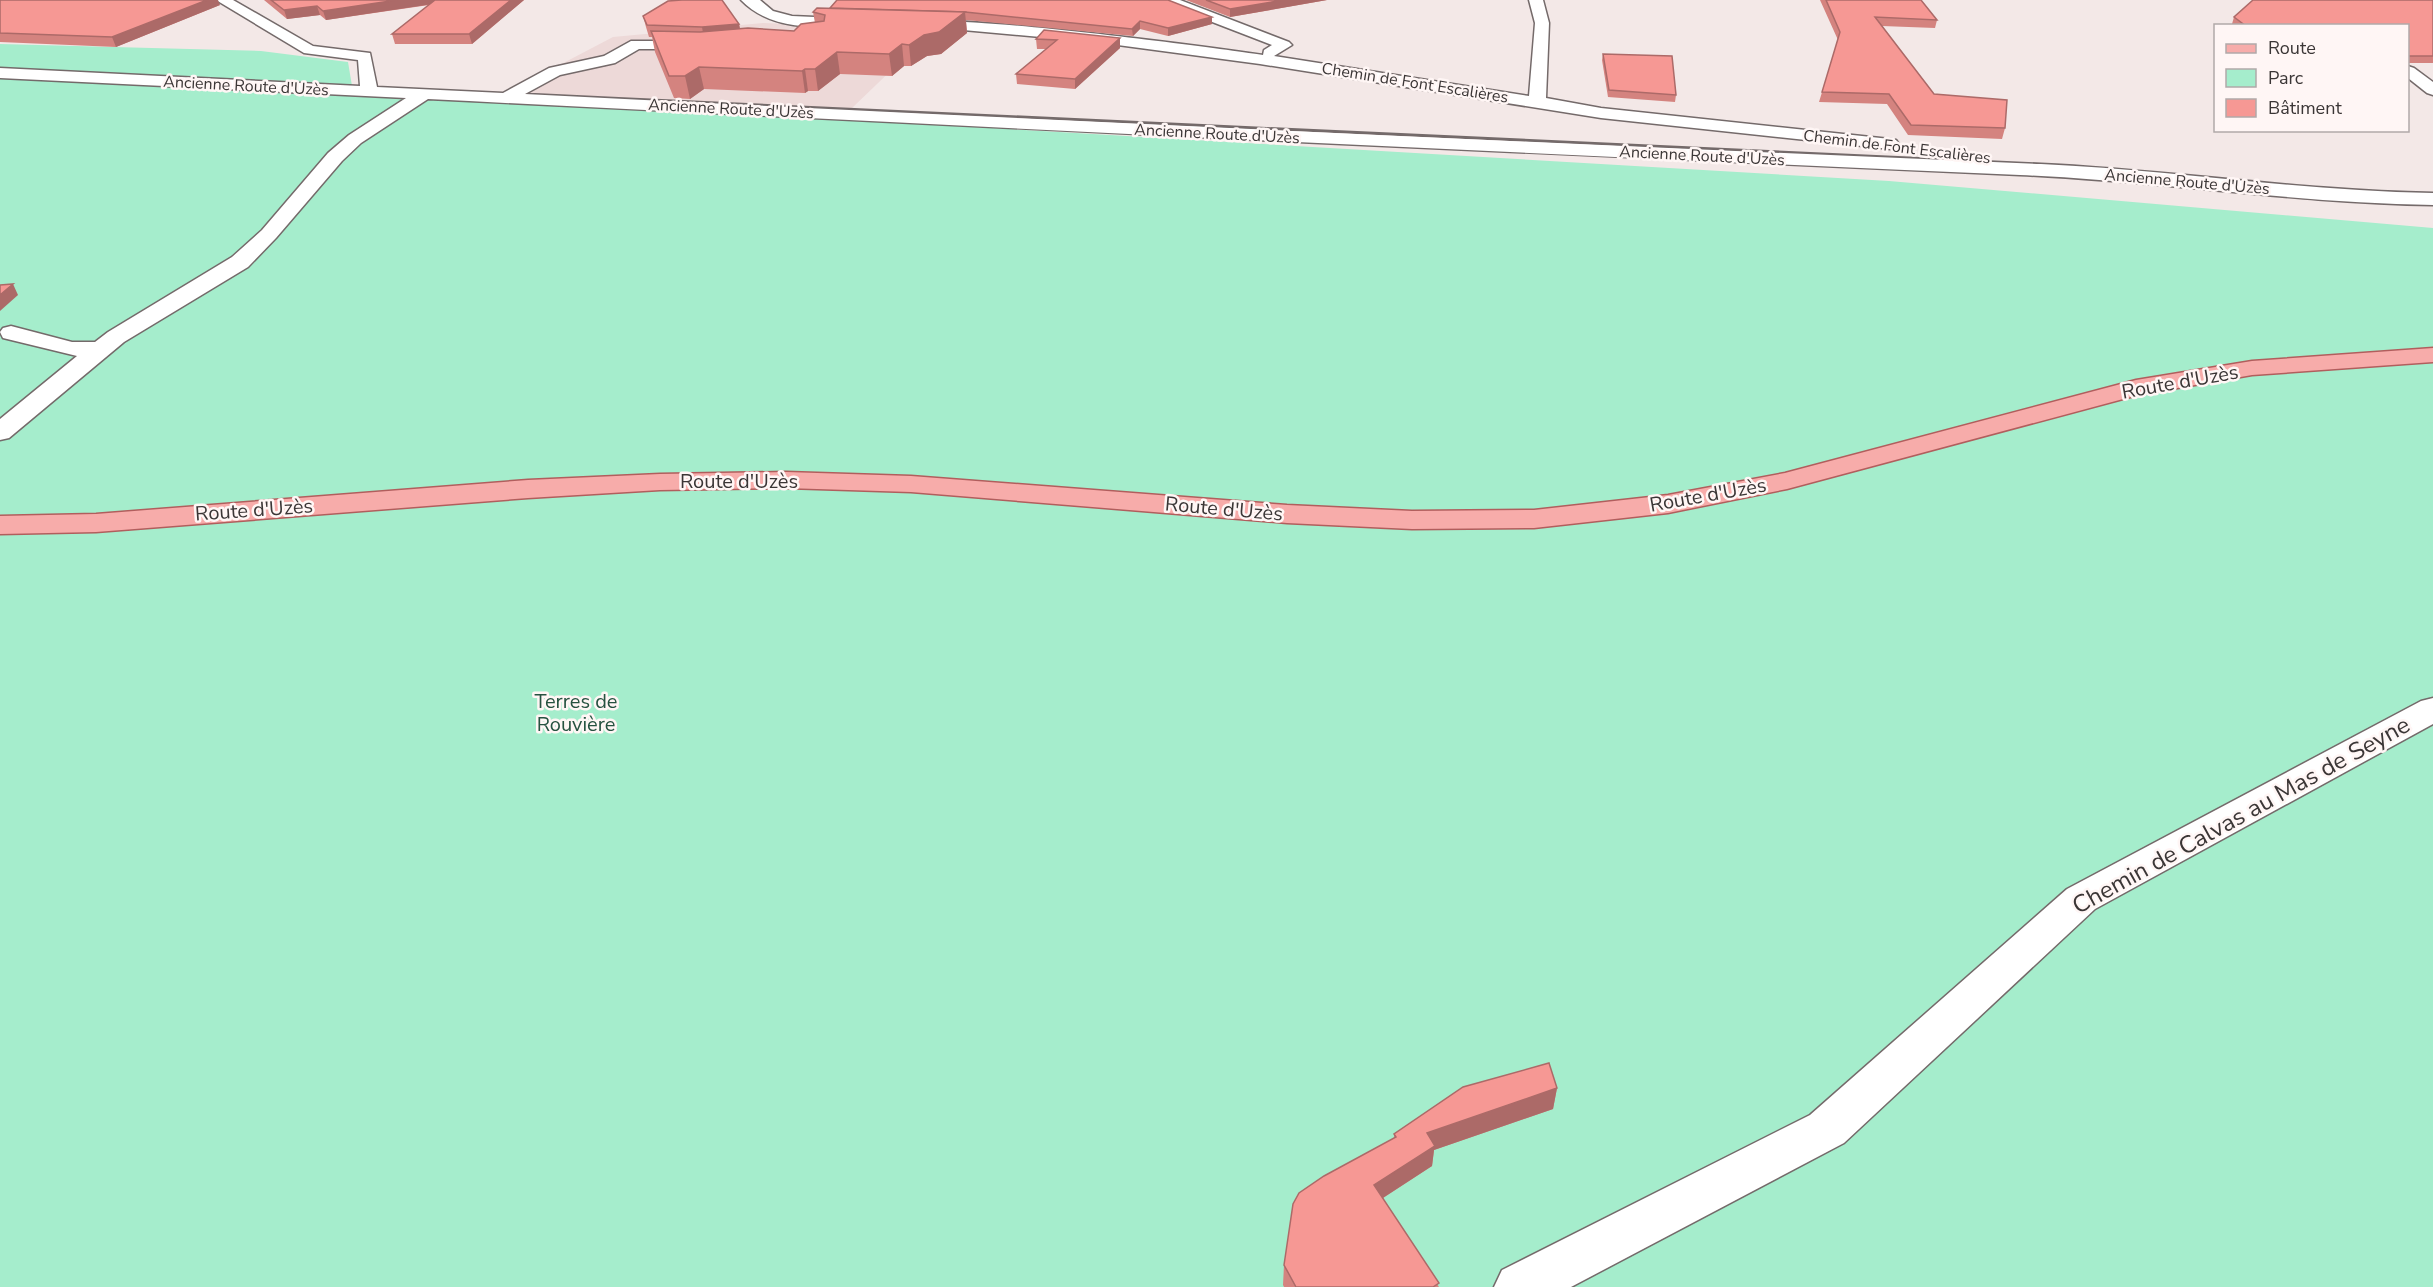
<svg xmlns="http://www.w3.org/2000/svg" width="2433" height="1287" font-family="'Nunito Sans',sans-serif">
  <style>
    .built { fill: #edd9d8 }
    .green { fill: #a5edcc }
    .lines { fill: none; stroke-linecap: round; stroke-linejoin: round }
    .minor-casing { stroke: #746a6a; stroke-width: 3 }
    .major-casing { stroke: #b15e5d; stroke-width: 3 }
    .minor { fill: #fff; fill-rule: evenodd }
    .major { fill: #f7acaa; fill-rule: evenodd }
    .wall { fill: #d4837f }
    .shaded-wall { fill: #ac6a68 }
    .building { fill: #f69894; stroke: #ac6a68; stroke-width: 1.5 }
    .labels { text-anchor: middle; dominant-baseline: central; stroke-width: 5; stroke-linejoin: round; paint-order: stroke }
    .far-street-label { font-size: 16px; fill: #3b3636; stroke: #fff6f5 }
    .street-label { font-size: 20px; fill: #3b3636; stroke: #fff6f5 }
    .park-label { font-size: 20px; fill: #265240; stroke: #fff6f5 }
    .near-street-label { font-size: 24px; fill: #3b3636; stroke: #fff6f5 }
  </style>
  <rect width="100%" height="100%" fill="#f3e8e7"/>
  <!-- built -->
  <path class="built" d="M763,23L850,26L927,36L851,109L506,93L613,37Z"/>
  <!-- green -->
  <g class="green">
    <path d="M0,44L261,51L348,62L352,86L0,69Z"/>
    <path d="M0,74L941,125L1889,181L2433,228V1287H0Z"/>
  </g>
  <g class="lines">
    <defs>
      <g id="minor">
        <path d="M216,0H233L313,46L370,53L377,87L503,93L549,68L604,56L631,41H697L702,43L705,46L702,49H639L615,63L560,75L525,94C1030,119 1535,143 2041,164C2172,170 2302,191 2433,193V205C2295,203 2158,181 2020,175C1489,152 959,126 428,99L361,143L342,161L276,238L248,267L124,342L9,438L0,440V419L77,356L3,338L0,332L3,328L11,326L72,342H95L108,332L232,257L262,230L328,153L349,135L406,98L0,78V68L360,86L358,60L304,53Z"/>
        <path d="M741,0H760L773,11L792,16L860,19L867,23L860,27C819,27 772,32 741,0Z"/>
        <path d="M1161,0H1180L1289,42L1292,45L1274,56L1529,96L1535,23L1529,0H1543L1549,23L1546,98L1601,108L1890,139L1896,140L1899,144L1896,148L1890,149L1601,118L1260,64L1095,42L963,30L920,29L913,25C927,9 1222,49 1263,55L1264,50L1272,45L1163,3Z"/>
        <path d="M2408,66L2414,68L2433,82V95L2427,93L2408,78Z"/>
        <path d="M2433,698V724L2095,909L1844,1143L1571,1287H1494L1502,1270L1810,1115L2067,889L2421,701Z"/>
      </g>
      <path id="major" d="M2433,348V362L2252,375L2138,395L1787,489L1668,513L1534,528L1412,529L1287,523L911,492L786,488L660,490L528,498L96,532L0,534V516L96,514L528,480L660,474L786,472L911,476L1287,505L1412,511L1534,510L1668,495L1785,473L2136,380L2252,361Z"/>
    </defs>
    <!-- minor casing -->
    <use href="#minor" class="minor-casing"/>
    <!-- major casing -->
    <use href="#major" class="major-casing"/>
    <!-- minor -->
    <use href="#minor" class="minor"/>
    <!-- major -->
    <use href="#major" class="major"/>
  </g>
  <!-- wall -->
  <g class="wall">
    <path d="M0,0L220,5L116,47L0,42Z"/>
    <path d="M264,0H524L472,44H395L392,34L429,5L326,20L320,15L287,19Z"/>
    <path d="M837,0L1212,24L1168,36L1140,29L1133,36L966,20L967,33L941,54L927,56L911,66H904L892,76L840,74L818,91H808L805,93L704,89L690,99L674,98L655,52L652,37H649L646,27L643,16L739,24L740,29L794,31L815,23L813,12L830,8Z"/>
    <path d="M1186,0H1327L1230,17Z"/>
    <path d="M1820,0H1921L1937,20L1935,28L1882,26L1934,94L2005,128L2002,139L1908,135L1887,104L1819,102L1838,40Z"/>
    <path d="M2433,0V63H2408V26H2234L2232,24L2234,17Z"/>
    <path d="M1120,38V48L1075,89L1017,84L1016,74L1046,49H1037L1036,39Z"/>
    <path d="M1603,54L1676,95L1675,102L1608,97L1602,60Z"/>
    <path d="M1557,1088L1553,1109L1434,1150L1432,1166L1383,1198L1439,1287H1284L1283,1285L1284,1265L1394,1138V1134Z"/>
  </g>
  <!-- shaded-wall -->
  <g class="shaded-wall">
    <path d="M207,0H218L220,5L116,47L112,37Z"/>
    <path d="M397,0H445L446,2L326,20L323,11Z"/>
    <path d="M511,0H524L472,44L469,34Z"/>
    <path d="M1284,0H1327L1230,17V9Z"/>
    <path d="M317,6L320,15L287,19L284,10Z"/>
    <path d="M965,12L967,33L941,54L927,56L911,66L909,45L924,35Z"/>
    <path d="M1212,17V24L1168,36V28Z"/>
    <path d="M1140,21V29L1133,36L1132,29Z"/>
    <path d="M739,24L741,35L704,39L702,27Z"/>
    <path d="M1120,38V48L1075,89V79Z"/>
    <path d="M902,44L904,66L892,76L889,54Z"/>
    <path d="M837,52L840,74L818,91L815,69Z"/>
    <path d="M699,67L704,89L690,99L685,76Z"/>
    <path d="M805,69L808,91L805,93L802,71Z"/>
    <path d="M13,284L18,295L0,311V295Z"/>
    <path d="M1557,1088L1553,1109L1434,1150L1432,1166L1372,1205L1374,1185L1427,1133Z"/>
  </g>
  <!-- building -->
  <g class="building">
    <path d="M0,0H207L112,37L0,33Z"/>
    <path d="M271,0H397L323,11L317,6L284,10Z"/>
    <path d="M435,0H511L469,34H392Z"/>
    <path d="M682,0H722L739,24L702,27L647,25L643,16L668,1Z"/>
    <path d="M837,0H1168L1212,17L1168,28L1140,21L1132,29L965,12L830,8Z"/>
    <path d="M1206,0H1284L1230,9Z"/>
    <path d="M1826,0H1921L1937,20L1875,17L1934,94L2007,100L2005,128L1911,125L1889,94L1822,92L1840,32Z"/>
    <path d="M2253,0H2433V56H2408V26H2246L2234,17Z"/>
    <path d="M817,8L965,12L939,32L924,35L909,45L902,44L889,54L837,52L815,69H805L802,71L699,67L685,76H669L651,31L700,32L748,28L794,31L801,24L824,21L825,15L813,12Z"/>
    <path d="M1044,30L1120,38L1075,79L1016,74L1057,40L1036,39Z"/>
    <path d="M1603,54L1672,56L1676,95L1609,90Z"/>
    <path d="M13,284L0,295V285Z"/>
    <path d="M1549,1063L1557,1088L1427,1133L1435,1146L1374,1185L1439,1283L1433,1287H1296L1284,1265L1293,1204L1299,1193L1324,1176L1396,1137L1394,1134L1463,1087Z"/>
  </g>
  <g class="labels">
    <!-- far-street labels -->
    <g class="far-street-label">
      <text transform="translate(1415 83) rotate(9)">Chemin de Font Escalières</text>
      <text transform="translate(246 86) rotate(3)">Ancienne Route d'Uzès</text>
      <text transform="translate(731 109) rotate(3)">Ancienne Route d'Uzès</text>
      <text transform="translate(1217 134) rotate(3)">Ancienne Route d'Uzès</text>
      <text transform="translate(1897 147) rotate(7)">Chemin de Font Escalières</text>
      <text transform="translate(1702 156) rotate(3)">Ancienne Route d'Uzès</text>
      <text transform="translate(2187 182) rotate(5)">Ancienne Route d'Uzès</text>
    </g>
    <!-- street labels -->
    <g class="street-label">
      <text transform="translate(2180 382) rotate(-10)">Route d'Uzès</text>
      <text x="739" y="481">Route d'Uzès</text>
      <text transform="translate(1708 495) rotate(-10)">Route d'Uzès</text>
      <text transform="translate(1224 509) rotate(5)">Route d'Uzès</text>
      <text transform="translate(254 510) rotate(-4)">Route d'Uzès</text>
    </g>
    <!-- park labels -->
    <g class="park-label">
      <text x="576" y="701">Terres de<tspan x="576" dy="23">Rouvière</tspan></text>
    </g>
    <!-- near-street labels -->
    <g class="near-street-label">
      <text transform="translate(2241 815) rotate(-29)">Chemin de Calvas au Mas de Seyne</text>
    </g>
  </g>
  <!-- legend -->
  <rect x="2214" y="24" width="195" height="108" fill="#fff6f5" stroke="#b1a9a9" stroke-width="1.5"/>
  <rect x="2226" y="44" width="30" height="9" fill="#f7acaa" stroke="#b1a9a9" stroke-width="1.5"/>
  <text x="2268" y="54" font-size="18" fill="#3b3636">Route</text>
  <rect x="2226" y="69" width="30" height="18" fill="#a5edcc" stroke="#b1a9a9" stroke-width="1.5"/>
  <text x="2268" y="84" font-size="18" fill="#3b3636">Parc</text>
  <rect x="2226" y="99" width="30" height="18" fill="#f69894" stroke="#b1a9a9" stroke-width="1.5"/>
  <text x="2268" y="114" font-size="18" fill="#3b3636">Bâtiment</text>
</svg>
